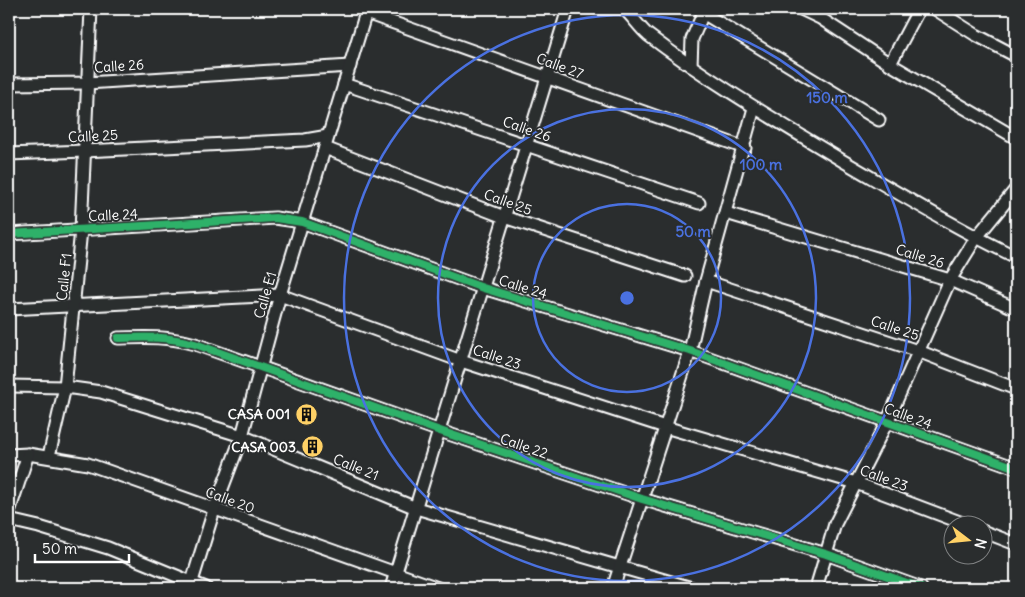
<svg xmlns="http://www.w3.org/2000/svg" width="1025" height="597" font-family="Delius,sans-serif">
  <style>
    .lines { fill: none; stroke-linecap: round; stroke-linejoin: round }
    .street-casing { stroke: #fff; stroke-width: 15 }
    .street { stroke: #2a2d2e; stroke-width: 11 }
    .cycleway-casing { stroke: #2a2d2e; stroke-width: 11 }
    .cycleway { stroke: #2db169; stroke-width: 8 }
    .ring { fill: none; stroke: #4a71e0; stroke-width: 2.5 }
    .labels { text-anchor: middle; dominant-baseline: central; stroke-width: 4; stroke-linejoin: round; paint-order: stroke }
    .street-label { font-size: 14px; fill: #fff; stroke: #2a2d2e }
    .poi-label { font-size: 14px; font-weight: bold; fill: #fff; stroke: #2a2d2e; text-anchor: end }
    .centre { fill: #4a71e0; stroke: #2a2d2e; stroke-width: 2.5 }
    .ring-label { font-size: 15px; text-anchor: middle; font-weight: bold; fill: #4a71e0; stroke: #2a2d2e; stroke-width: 4; stroke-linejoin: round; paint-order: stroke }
  </style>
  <rect width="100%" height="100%" fill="#2a2d2e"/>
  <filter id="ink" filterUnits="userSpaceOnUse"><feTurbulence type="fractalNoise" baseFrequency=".02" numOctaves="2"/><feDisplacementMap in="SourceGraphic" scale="10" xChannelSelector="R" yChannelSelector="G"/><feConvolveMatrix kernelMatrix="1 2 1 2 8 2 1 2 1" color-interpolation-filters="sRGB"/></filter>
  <g filter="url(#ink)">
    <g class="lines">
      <defs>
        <g id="street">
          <path d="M624,9C633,17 639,27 648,35C710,82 777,121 843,161C900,194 956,228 1016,257"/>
          <path d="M801,9L820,18L890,64L1016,138"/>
          <path d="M935,9L976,35L1016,56"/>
          <path d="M366,13L745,148"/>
          <path d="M703,13L879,120"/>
          <path d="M890,64L919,9"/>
          <path d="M691,66L692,39L705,9"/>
          <path d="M9,84L87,83L350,66"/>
          <path d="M344,84L699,203"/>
          <path d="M325,148L504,217L685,276"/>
          <path d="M9,154L84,151L305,140L328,136"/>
          <path d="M726,213L950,280L1016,309"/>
          <path d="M9,234L275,218L302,222L483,288L690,351L1016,468"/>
          <path d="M706,281L918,351L1016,389"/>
          <path d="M9,309L280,295L461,361L665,427L856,483L965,524"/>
          <path d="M118,338C147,337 166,336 195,344L440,431L642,499L826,554L921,588"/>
          <path d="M9,386L65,387L101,392L242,436L416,508L692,588"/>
          <path d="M9,455L28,454L88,464L438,588"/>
          <path d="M49,456L65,387L81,230L91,9"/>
          <path d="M9,512L28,454"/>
          <path d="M9,520L39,527L108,548L206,588"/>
          <path d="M982,531L1016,544"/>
          <path d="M190,588L214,510L242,436L280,295L367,9"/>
          <path d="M391,588L568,9"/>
          <path d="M613,588L690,351L706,281L754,108"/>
          <path d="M816,588L835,524L887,422L950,280L976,238L1016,189"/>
        </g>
      </defs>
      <!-- street casing -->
      <use href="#street" class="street-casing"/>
      <!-- street -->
      <use href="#street" class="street"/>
      <defs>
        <g id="cycleway">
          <path d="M9,234L275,218L302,222L483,288L690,351L1016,468"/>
          <path d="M118,338C147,337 166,336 195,344L440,431L642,499L826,554L921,588"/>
        </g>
      </defs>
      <!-- cycleway casing -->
      <use href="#cycleway" class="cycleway-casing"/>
      <!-- cycleway -->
      <use href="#cycleway" class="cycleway"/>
    </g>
  </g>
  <!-- distance rings -->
  <g class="ring">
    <circle cx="627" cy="298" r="94"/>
    <circle cx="627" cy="298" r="189"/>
    <circle cx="627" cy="298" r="283"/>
  </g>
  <!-- icons -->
  <defs>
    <symbol id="building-disc" viewBox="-11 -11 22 22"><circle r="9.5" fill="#ffd166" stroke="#2a2d2e"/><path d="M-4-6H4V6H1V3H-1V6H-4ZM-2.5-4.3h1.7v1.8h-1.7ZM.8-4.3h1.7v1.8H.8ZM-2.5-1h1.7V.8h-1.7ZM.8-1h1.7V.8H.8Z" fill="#111"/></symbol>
  </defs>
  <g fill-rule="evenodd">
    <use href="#building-disc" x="294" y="402" width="25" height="25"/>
    <use href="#building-disc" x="300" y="434" width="25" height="25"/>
  </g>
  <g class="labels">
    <!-- street labels -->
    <g class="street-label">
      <text transform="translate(119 66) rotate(-4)">Calle 26</text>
      <text transform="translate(560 66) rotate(20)">Calle 27</text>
      <text transform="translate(527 129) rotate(19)">Calle 26</text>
      <text transform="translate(93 136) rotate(-3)">Calle 25</text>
      <text transform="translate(508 202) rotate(20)">Calle 25</text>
      <text transform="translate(113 215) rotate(-3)">Calle 24</text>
      <text transform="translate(920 256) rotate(17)">Calle 26</text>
      <text transform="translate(64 277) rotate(-84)">Calle F1</text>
      <text transform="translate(523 287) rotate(17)">Calle 24</text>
      <text transform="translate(265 295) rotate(-74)">Calle E1</text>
      <text transform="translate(895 328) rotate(18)">Calle 25</text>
      <text transform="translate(497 357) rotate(18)">Calle 23</text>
      <text transform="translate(908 416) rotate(20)">Calle 24</text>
      <text transform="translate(524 446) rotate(19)">Calle 22</text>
      <text transform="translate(356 467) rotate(22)">Calle 21</text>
      <text transform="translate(884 478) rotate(20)">Calle 23</text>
      <text transform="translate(230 500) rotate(20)">Calle 20</text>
    </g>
    <!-- poi labels -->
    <g class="poi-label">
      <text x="290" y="414">CASA 001</text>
      <text x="296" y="447">CASA 003</text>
    </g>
  </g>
  <circle cx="627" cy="298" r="8" class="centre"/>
  <g class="ring-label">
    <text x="827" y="103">150 m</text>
    <text x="761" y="170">100 m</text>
    <text x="693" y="237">50 m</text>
  </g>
  <!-- margin -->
  <rect width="1025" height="597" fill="none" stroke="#2a2d2e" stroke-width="30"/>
  <rect x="15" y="15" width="995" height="567" fill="none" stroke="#fff" stroke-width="2" filter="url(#ink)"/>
  <!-- north arrow -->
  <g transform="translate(968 540) rotate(106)"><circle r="24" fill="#2a2d2e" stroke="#7f8182"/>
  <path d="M0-4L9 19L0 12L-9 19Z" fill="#ffd166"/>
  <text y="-8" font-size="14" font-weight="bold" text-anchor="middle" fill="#ffffff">N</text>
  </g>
  <!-- scale -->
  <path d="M35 554v8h94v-8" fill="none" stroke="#ffffff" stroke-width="2.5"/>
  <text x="42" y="554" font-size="15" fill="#ffffff" stroke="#2a2d2e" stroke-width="4" paint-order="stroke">50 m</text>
</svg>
